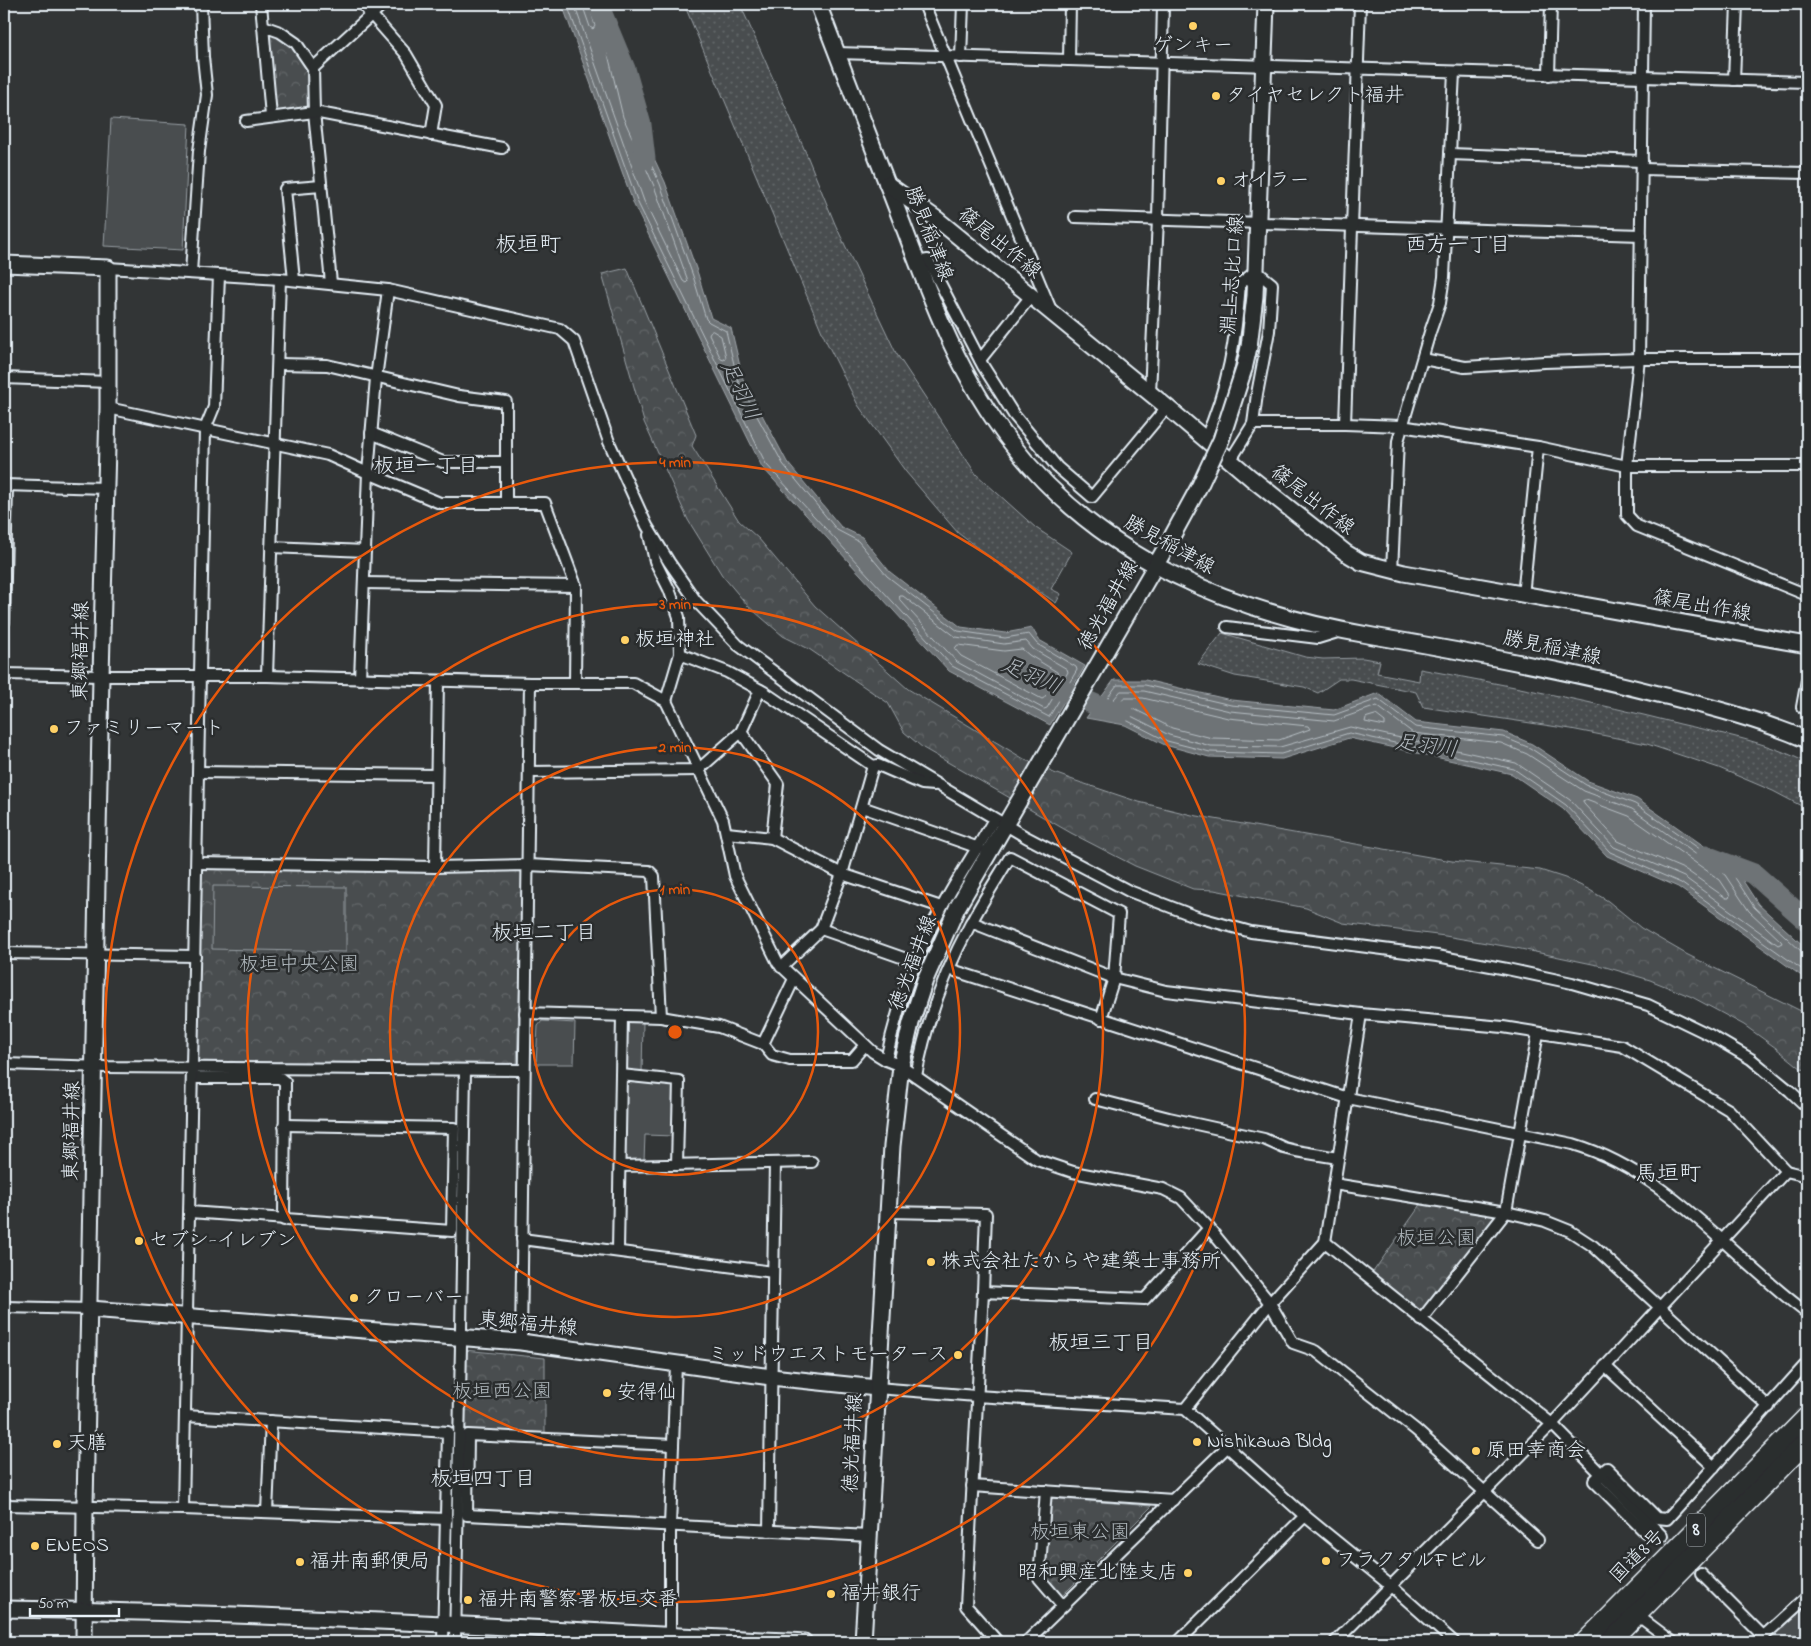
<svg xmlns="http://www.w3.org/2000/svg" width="1811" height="1646" font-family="'Indie Flower','Klee One',sans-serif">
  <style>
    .grass { fill: url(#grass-dots); stroke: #989fa4 }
    .park { fill: url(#park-crowns); stroke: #989fa4 }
    .garden { fill: #494d4f; stroke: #989fa4 }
    .water { fill: #6e7376; stroke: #9fa5aa }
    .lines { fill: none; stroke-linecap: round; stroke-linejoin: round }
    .shore { stroke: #b7bfc4; stroke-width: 1 }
    .river { stroke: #6e7376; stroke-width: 21 }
    .street-tunnel { stroke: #4d5153; stroke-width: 10; stroke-dasharray: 10 5; stroke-linecap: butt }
    .street-casing { stroke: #e8f1f8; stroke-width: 14 }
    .secondary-casing { stroke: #e8f1f8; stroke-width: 19 }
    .highway-casing { stroke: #e8f1f8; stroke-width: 22 }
    .street { stroke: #2a2d2e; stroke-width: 10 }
    .secondary { stroke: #2a2d2e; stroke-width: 15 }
    .highway { stroke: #2a2d2e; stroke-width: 19 }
    .secondary-bridge-casing { stroke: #e8f1f8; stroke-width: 19; stroke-linecap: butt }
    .secondary-bridge { stroke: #2a2d2e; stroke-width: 15 }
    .ring { fill: none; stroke: #e8590c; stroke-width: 2.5 }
    .poi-dot { fill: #ffd166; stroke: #2a2d2e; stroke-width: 2 }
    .labels { text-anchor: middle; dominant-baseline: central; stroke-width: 5; stroke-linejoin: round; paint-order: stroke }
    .shield { fill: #2a2d2e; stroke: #afb6bb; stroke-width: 1 }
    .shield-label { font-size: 19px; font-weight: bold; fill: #e8f1f8 }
    .poi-label { font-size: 20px; fill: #e8f1f8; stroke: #2a2d2e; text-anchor: start }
    .street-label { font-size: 20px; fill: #e8f1f8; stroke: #2a2d2e }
    .park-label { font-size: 20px; fill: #b0b8bd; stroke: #2a2d2e }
    .neighbourhood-label { font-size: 21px; fill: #e8f1f8; stroke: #2a2d2e }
    .water-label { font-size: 21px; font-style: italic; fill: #b1b8be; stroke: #2a2d2e }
    .quarter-label { font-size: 22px; fill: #e8f1f8; stroke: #2a2d2e }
    .centre { fill: #e8590c; stroke: #2a2d2e; stroke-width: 2.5 }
    .ring-label { font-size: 15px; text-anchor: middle; font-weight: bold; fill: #e8590c; stroke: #2a2d2e; stroke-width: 5; stroke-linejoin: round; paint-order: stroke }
  </style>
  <defs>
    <pattern id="grass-dots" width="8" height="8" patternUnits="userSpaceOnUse" patternTransform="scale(1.25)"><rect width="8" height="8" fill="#494d4f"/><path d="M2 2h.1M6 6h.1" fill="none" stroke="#636769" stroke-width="1.8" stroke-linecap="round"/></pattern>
    <pattern id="park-crowns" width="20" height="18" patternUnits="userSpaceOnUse" patternTransform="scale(1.25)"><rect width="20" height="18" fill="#494d4f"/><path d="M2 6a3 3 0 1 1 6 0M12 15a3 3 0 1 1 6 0" fill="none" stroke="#636769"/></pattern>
  </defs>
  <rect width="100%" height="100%" fill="#323536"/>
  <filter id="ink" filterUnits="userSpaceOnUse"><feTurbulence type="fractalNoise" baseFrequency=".02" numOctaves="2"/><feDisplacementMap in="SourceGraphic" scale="10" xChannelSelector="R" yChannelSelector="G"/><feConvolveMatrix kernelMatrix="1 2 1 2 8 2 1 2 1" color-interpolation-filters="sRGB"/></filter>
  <g filter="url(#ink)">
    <!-- grass -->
    <g class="grass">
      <path d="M684,4H740L806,153L835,224L896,353L976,474L1036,528L1072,552L1051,589L1061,594L1056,603L1000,565L958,533L906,472L858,405L825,339Z"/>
      <path d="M1222,633L1305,657L1323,659L1363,658L1380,661L1377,673L1419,681L1420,669C1507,685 1594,702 1680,724C1723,734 1768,742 1807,763V809L1773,791L1719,768L1647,744L1571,729L1423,707L1416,692L1351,679H1339L1318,693L1304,687L1235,676L1198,664Z"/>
    </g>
    <!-- park -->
    <g class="park">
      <path d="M266,32L277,33L293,43L310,68L309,111L273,113Z"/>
      <path d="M627,268L696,435L692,446L739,521L759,539L815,606L908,689L1024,759L1054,773L1076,781L1139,802L1192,815L1452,861L1540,870L1565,878L1588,889L1608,901L1641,928L1686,954L1807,1014V1070L1802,1069L1776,1048L1744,1025L1692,997L1650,980L1602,966L1516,948L1445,936L1343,923L1306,908L1214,890L1193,889L1135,866L1071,833L923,748L904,732L888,703L809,649L783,636L748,606L722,575L688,520L644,422L602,274Z"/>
      <path d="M201,865L523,871L517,1067L198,1063Z"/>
      <path d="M1422,1203L1498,1216L1420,1313L1373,1272Z"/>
      <path d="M464,1350L545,1358V1433L463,1429Z"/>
      <path d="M1050,1498L1152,1506L1062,1596L1044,1578Z"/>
      <path d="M1807,1603V1642H1765Z"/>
    </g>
    <!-- garden -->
    <g class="garden">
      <path d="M111,119L189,124L183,250L104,246Z"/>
      <path d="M213,886L346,887V952L212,949Z"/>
      <path d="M542,1021L575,1023L574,1064H536L538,1026Z"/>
      <path d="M628,1021L643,1022L642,1074L626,1072Z"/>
      <path d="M626,1080L676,1085L674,1136L645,1135L644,1161H624Z"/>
    </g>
    <!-- water -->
    <g class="water">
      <path d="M562,4H607L612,17L633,113L665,182L698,274L711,318L731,328L743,379L787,462L841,527L862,537L890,572L961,627L1005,633L1032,628L1039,640L1085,666L1050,725L949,671L762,467L634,205Z"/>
      <path d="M1114,680H1145L1231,700L1334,710L1378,693L1416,722L1504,732L1532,744L1588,781L1637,799L1734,867L1758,904L1807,949V980L1678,887L1607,856L1563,809L1512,774L1349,738L1282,759L1209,757L1165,745L1125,725L1086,718Z"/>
    </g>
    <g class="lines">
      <!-- shore -->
      <g class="shore">
        <path d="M567,4L638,203L766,464L952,666L1049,717L1077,670L1076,667L1037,644L1029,634L1005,638L958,631L887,576L858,541L837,530L783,464L738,381L726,331L709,322L706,319L693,276L660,184L628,114L603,4"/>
        <path d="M574,4L644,201L683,281L686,283L688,281L687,278L654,186L623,117L596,4"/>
        <path d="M582,4L590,27L593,29L595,26L589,4"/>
        <path d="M713,331L721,336L726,357L724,360L721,359L709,334L710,332Z"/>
        <path d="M900,596H903L956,637L1004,644L1026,641L1033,649L1067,669L1068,672L1047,708L1044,709L957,662L900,600Z"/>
        <path d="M958,645L1004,651L1022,649L1029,655L1057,672L1058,674L1044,698L1042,699L961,656L955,649Z"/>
        <path d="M1121,691H1144L1230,711L1334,721L1377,706L1413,733L1501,743L1527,754L1584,791L1632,809L1725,875L1749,911L1781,941L1782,943L1778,945L1684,877L1614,847L1570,800L1516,763L1350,727L1280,747L1211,746L1169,735L1129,715L1109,711L1108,707Z"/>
        <path d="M1125,698H1143L1228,718L1308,726L1310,729L1279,740L1212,738L1172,728L1132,708L1122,706L1121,702Z"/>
        <path d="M1376,715L1385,722V726L1365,722L1366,718Z"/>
        <path d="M1586,800L1629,816L1720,880L1730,895L1729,898H1726L1686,870L1618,841L1584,804L1583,801Z"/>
        <path d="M1807,953L1802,952L1754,907L1730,870L1635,804L1586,785L1530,748L1503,737L1415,727L1378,699L1334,715L1231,705L1145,685H1117L1097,712L1098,715L1126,720L1167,741L1210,752L1281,754L1349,733L1514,769L1566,805L1610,852L1681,883L1807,973"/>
      </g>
      <!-- river -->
      <g class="river">
        <path d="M598,4L625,69L641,125L645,159"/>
        <path d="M1042,682L1108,710L1123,711"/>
        <path d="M1706,856L1754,874L1807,921"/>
      </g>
      <!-- street-tunnel -->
      <path class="street-tunnel" d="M1662,1536L1701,1574"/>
      <defs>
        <g id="street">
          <path d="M261,4L271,116"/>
          <path d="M362,4L406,54L436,105L431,135"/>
          <path d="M924,4L1051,310"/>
          <path d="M1644,4L1639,359L1627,466V515L1637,526L1807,595"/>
          <path d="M263,26L280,32L296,43L313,68L314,112L331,283"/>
          <path d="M837,53L1807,82"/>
          <path d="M961,57L963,4"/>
          <path d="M1069,60L1070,4"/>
          <path d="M313,68L383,4"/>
          <path d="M1549,75L1551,4"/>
          <path d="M1734,80L1737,4"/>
          <path d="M246,121L314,112L502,148"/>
          <path d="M1450,154L1642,161"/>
          <path d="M1642,169L1807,173"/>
          <path d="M1075,217L1641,235"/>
          <path d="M917,262L928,260L983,366L1014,415L1057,467L1092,497L1167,407"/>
          <path d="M108,268L280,279L388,290L560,329L574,341L609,442L647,526L669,562L696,601L738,645L879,750L1026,837L1129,891L1197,917L1251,932L1437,956L1507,969L1572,983L1648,1005L1710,1035L1751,1059L1790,1091L1807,1107"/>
          <path d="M191,273L199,151L207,95L203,57L201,4"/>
          <path d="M294,280L285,189L321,186"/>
          <path d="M1423,359L1465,367L1544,362L1639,359H1807"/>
          <path d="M980,360L1031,296"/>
          <path d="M278,364L327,365L459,396L506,402V503"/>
          <path d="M4,378L108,382"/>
          <path d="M1150,393L1158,219L1163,4"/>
          <path d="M108,408L328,455L368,473L440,503H545L576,586L575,682"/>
          <path d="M1253,424H1345L1401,426L1538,447L1627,466H1807"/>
          <path d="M1345,424L1360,4"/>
          <path d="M371,433L443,462H506"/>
          <path d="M1205,440C1228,388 1236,340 1240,284L1256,271L1272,284L1269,331L1257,394L1253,424L1230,461"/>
          <path d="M4,485L106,488"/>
          <path d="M649,535L655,561L669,589L679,617L680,654L666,701"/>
          <path d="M271,547L365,551"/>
          <path d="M1392,571L1398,441L1430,332L1440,303L1444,277L1454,72"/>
          <path d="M364,583L576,586"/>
          <path d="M1523,596L1538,447"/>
          <path d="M4,622L7,486"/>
          <path d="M1227,627L1318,638L1341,631"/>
          <path d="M680,654L727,672L764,692L873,766L878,765L922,784L934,785"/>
          <path d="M4,674L101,676H267L530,683H633L666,701L723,820L735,876L778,963L873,1052L886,1060L901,1066L1037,1160L1073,1172L1163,1189L1181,1198L1209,1228L1270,1303L1293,1343L1316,1351L1416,1430L1538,1540"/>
          <path d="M267,676L280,279"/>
          <path d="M360,679L368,473L376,378L388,290"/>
          <path d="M1807,680L1802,707L1807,710"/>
          <path d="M741,732L778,784L772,838"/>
          <path d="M199,772L436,775"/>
          <path d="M529,772L698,770L741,732L760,690"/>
          <path d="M862,807L979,848"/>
          <path d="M727,833L772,838L842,874L941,907"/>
          <path d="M197,863L435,867L528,865L649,871L654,876L661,1017"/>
          <path d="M435,867L438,681"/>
          <path d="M971,922L1114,978L1166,991L1361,1014L1503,1027L1622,1046L1729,1110L1786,1171L1552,1424L1335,1642"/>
          <path d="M821,929L915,962"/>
          <path d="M4,953L195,956"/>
          <path d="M781,967L821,929L842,874L873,766"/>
          <path d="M949,969L1348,1098L1573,1144C1668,1172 1730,1256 1807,1313"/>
          <path d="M525,1013L661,1017L719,1027L763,1044L794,979"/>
          <path d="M763,1044L772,1055L790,1060H852L865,1045"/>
          <path d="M886,1060C897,1007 915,956 941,909C957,878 977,850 994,819"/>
          <path d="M4,1064L105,1067L520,1070"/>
          <path d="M621,1075L679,1081L677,1165"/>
          <path d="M916,1076C926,1022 945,971 971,923C983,900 997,879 1010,857L1119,914L1114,978L1101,1019"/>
          <path d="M193,1078H280L285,1082L284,1220"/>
          <path d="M1095,1099L1169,1118L1264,1139L1284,1148L1296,1151L1338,1158"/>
          <path d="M620,1166L812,1162"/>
          <path d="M1786,1171L1807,1176"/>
          <path d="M1334,1184L1506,1212L1545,1221L1570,1231L1593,1246L1769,1407"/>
          <path d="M190,1212L452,1231L454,1128L284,1125"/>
          <path d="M887,1212L986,1214L983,1292"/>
          <path d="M522,1239L773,1272"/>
          <path d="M1325,1242L1552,1424L1662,1536"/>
          <path d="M618,1250L622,1016"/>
          <path d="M4,1307L90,1309"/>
          <path d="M1421,1320L1506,1212L1538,1033"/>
          <path d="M461,1329L465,1070"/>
          <path d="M521,1342L530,683"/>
          <path d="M1605,1366L1714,1467"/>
          <path d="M877,1388L976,1396L1185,1409L1305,1516L1391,1586L1454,1642"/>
          <path d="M1185,1409L1270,1303L1325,1242L1361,1014"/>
          <path d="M186,1416L448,1432L443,1642"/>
          <path d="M673,1445L468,1435L467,1515L869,1536"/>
          <path d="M972,1486L1173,1500"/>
          <path d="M1046,1491L1039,1578L1063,1606"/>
          <path d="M4,1505L183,1509L447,1519"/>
          <path d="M183,1509L205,429L214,407L219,275"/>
          <path d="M267,1512L271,1421"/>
          <path d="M769,1531L775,1163"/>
          <path d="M1645,1532L1594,1481L1607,1468L1657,1518L1667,1519L1807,1363"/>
          <path d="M1701,1574L1763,1636"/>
          <path d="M1637,1615L1673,1642"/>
          <path d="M670,1640V1526L676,1364"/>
          <path d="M455,1642L461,1345"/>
          <path d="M998,1642L966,1606L983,1292L1145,1299L1209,1228"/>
          <path d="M1026,1642L1227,1447"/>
          <path d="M1178,1642L1305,1516"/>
          <path d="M1757,1642L1807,1597"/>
        </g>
        <g id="secondary">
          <path d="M818,4C847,78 875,152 903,225C932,302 960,378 1011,443C1100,559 1232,612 1373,636C1469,652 1564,670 1658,694C1709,707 1759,719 1807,740"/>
          <path d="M887,184L938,220L1167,407L1251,478L1346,553L1361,562L1404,573L1807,645"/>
          <path d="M4,264L108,268V408L101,676L85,1506L84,1642"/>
          <path d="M1244,369L1249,347L1255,296L1266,4"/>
          <path d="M90,1309L521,1342L771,1377L877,1388"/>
          <path d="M4,1609C271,1613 537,1629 804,1642"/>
          <path d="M863,1642L892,1146L901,1066L911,1023L925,980L957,908L1169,542"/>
        </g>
        <g id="highway">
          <path d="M1585,1642L1807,1417"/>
          <path d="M1610,1642L1807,1441"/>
        </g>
      </defs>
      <!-- street casing -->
      <use href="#street" class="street-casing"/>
      <!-- secondary casing -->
      <use href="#secondary" class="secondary-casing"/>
      <!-- highway casing -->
      <use href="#highway" class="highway-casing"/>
      <!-- street -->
      <use href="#street" class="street"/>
      <!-- secondary -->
      <use href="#secondary" class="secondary"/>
      <!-- highway -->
      <use href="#highway" class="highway"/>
      <defs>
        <path id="secondary-bridge" d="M1169,542L1200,485L1221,440L1244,369"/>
      </defs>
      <!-- secondary-bridge casing -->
      <use href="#secondary-bridge" class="secondary-bridge-casing"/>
      <!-- secondary-bridge -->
      <use href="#secondary-bridge" class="secondary-bridge"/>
    </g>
  </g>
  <!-- distance rings -->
  <g class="ring">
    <circle cx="675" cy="1032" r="143"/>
    <circle cx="675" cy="1032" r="285"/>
    <circle cx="675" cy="1032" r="428"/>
    <circle cx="675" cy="1032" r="570"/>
  </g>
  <!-- markers -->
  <g class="poi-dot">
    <circle cx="1193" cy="26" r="5"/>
    <circle cx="1216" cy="96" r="5"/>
    <circle cx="1221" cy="181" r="5"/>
    <circle cx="625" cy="640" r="5"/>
    <circle cx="54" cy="729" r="5"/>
    <circle cx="139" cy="1241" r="5"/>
    <circle cx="931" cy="1262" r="5"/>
    <circle cx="354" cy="1298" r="5"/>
    <circle cx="958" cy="1355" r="5"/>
    <circle cx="607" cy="1393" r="5"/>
    <circle cx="1197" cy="1442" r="5"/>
    <circle cx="57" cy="1444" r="5"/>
    <circle cx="1476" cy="1451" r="5"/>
    <circle cx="35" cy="1546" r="5"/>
    <circle cx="1326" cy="1561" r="5"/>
    <circle cx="300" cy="1562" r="5"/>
    <circle cx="1188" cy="1573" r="5"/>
    <circle cx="831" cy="1594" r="5"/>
    <circle cx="468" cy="1600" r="5"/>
  </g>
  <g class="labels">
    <!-- shield labels -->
    <rect class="shield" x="1687" y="1513.5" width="18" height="33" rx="4"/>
    <g class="shield-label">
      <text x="1696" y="1530">8</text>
    </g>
    <!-- poi labels -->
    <g class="poi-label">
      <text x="1193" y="46" text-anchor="middle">ゲンキー</text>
      <text x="1226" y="96">タイヤセレクト福井</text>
      <text x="1231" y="181">オイラー</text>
      <text x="635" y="640">板垣神社</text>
      <text x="64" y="729">ファミリーマート</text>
      <text x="149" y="1241">セブン-イレブン</text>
      <text x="941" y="1262">株式会社たからや建築士事務所</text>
      <text x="364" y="1298">クローバー</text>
      <text x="948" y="1355" text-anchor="end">ミッドウエストモータース</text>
      <text x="617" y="1393">安得仙</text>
      <text x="1207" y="1442">Nishikawa Bldg</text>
      <text x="67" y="1444">天膳</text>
      <text x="1486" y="1451">原田幸商会</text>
      <text x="45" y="1546">ENEOS</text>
      <text x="1336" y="1561">フラクタルFビル</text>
      <text x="310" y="1562">福井南郵便局</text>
      <text x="1178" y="1573" text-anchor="end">昭和興産北陸支店</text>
      <text x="841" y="1594">福井銀行</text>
      <text x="478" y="1600">福井南警察署板垣交番</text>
    </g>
    <!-- street labels -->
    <g class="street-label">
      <text transform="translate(928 234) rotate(69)">勝見稲津線</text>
      <text transform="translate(999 244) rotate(39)">篠尾出作線</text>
      <text transform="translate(1234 275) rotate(-86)">淵上志比口線</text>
      <text transform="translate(1312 501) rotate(38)">篠尾出作線</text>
      <text transform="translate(1169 546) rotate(29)">勝見稲津線</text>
      <text transform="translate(1109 606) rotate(-60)">徳光福井線</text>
      <text transform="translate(1702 607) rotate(10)">篠尾出作線</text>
      <text transform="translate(1552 649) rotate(12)">勝見稲津線</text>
      <text transform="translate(82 651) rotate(-89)">東郷福井線</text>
      <text transform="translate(914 963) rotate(-69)">徳光福井線</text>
      <text transform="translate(73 1131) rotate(-89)">東郷福井線</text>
      <text transform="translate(528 1325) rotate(6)">東郷福井線</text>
      <text transform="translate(854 1443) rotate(-87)">徳光福井線</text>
      <text transform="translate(1638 1557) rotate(-45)">国道8号</text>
    </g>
    <!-- park labels -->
    <g class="park-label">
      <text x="299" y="965">板垣中央公園</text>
      <text x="1436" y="1239">板垣公園</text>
      <text x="502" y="1392">板垣西公園</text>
      <text x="1080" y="1533">板垣東公園</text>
    </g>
    <!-- neighbourhood labels -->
    <g class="neighbourhood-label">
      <text x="1458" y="246">西方一丁目</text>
      <text x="426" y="467">板垣一丁目</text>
      <text x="544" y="934">板垣二丁目</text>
      <text x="1101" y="1344">板垣三丁目</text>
      <text x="483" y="1480">板垣四丁目</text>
    </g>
    <!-- water labels -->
    <g class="water-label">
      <text transform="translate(739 391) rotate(64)">足羽川</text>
      <text transform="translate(1031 677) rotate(23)">足羽川</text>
      <text transform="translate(1426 747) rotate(7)">足羽川</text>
    </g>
    <!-- quarter labels -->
    <g class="quarter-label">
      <text x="528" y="246">板垣町</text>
      <text x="1668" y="1175">馬垣町</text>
    </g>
  </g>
  <circle cx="675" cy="1032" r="8" class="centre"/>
  <g class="ring-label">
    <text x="675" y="467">4 min</text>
    <text x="675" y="609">3 min</text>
    <text x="675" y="752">2 min</text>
    <text x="675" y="894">1 min</text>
  </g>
  <!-- margin -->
  <rect width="1811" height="1646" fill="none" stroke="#2a2d2e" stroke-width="20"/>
  <rect x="10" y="10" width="1791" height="1626" fill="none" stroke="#e8f1f8" stroke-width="2" filter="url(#ink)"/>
  <!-- scale -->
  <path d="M30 1608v8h89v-8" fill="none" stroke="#e8f1f8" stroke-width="2.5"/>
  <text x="38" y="1608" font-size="15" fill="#e8f1f8" stroke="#2a2d2e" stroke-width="4" paint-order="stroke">50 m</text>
</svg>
